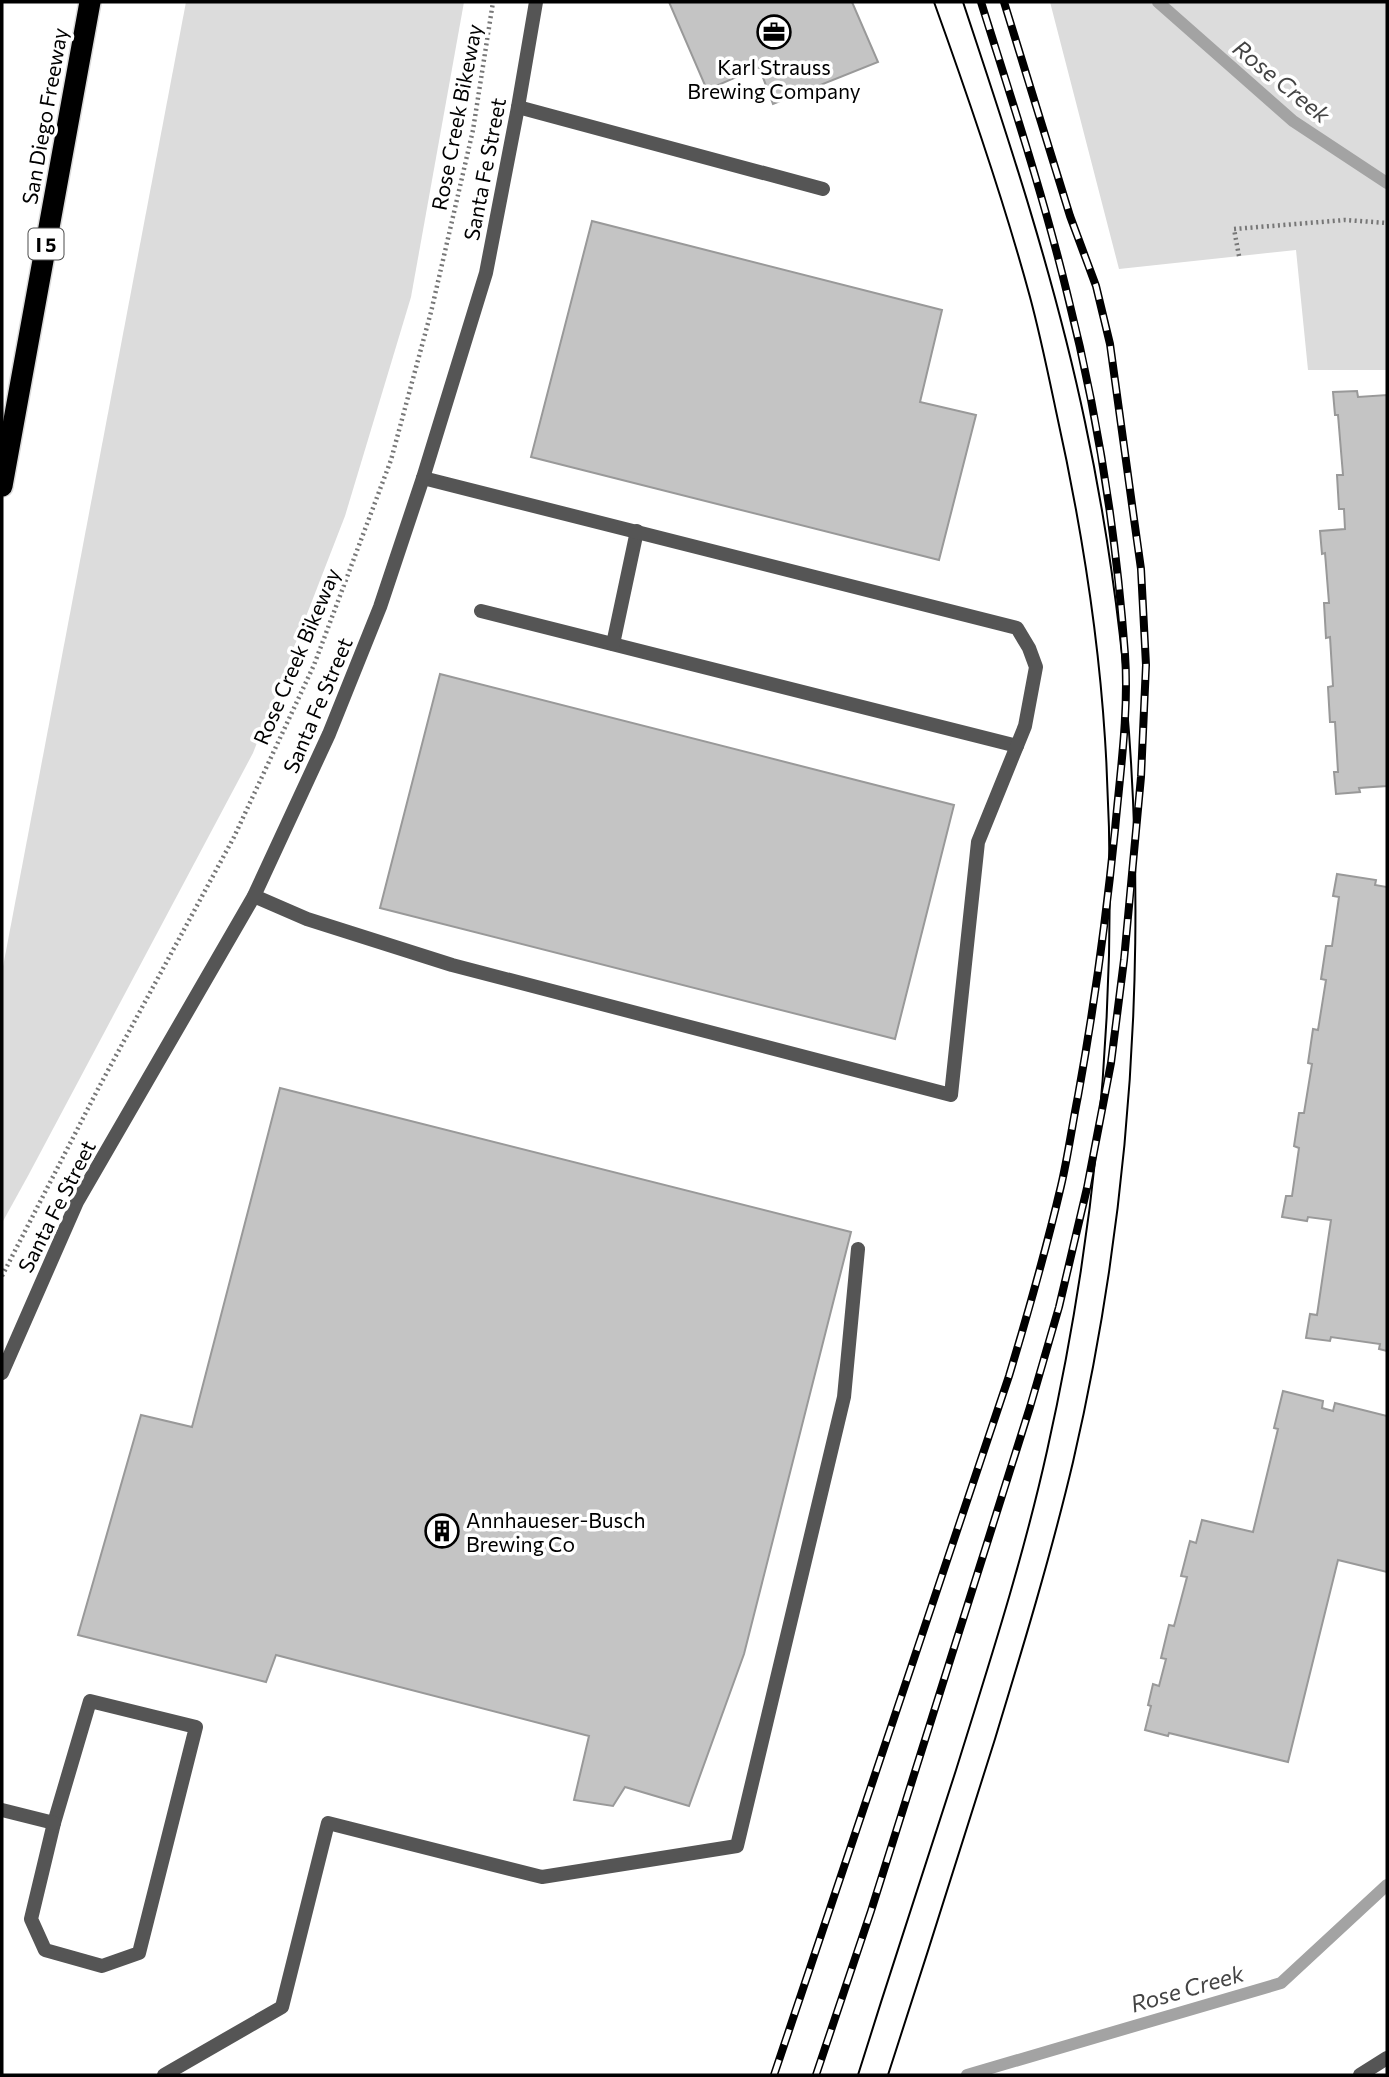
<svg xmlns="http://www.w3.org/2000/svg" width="1389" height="2077" font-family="Commissioner,sans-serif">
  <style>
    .green { fill: #dcdcdc }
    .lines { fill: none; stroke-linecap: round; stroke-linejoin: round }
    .stream { stroke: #a3a3a3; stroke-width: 12 }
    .building { fill: #c4c4c4; stroke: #999; stroke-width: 2 }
    .motorway-casing { stroke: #dbdbdb; stroke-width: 24 }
    .path { stroke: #777; stroke-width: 4.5; stroke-dasharray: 2 3.5; stroke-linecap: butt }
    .service { stroke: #555; stroke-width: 14 }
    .tertiary { stroke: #555; stroke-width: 14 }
    .motorway { stroke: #000; stroke-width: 21 }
    .tram { stroke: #000; stroke-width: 2 }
    .rail-casing { stroke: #000; stroke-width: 8 }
    .rail { stroke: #fff; stroke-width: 5; stroke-dasharray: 16; stroke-linecap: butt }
    .labels { text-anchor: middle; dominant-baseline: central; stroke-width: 7; stroke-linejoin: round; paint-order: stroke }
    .shield { fill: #fff; stroke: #4c4c4c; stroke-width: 2 }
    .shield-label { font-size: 19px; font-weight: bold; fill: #000 }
    .poi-label { font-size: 21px; fill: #000; stroke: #fff }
    .street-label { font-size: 21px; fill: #000; stroke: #fff }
    .water-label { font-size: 23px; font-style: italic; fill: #444; stroke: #fff }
  </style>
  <rect width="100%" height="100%" fill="#fff"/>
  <!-- green -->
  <g class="green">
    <path d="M186,2H464L411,297L345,516L253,753L29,1174L2,1223V972Z"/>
    <path d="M1050,2H1387V370H1308L1296,250L1119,269Z"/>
  </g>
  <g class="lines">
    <!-- stream -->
    <g class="stream">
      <path d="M1158,2L1293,121L1387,183"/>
      <path d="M967,2075L1281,1983L1387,1885"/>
    </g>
  </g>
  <!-- building -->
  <g class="building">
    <path d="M669,2H852L878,62L773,104L759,67L707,90Z"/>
    <path d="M592,221L942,310L920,402L976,415L939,560L531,457Z"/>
    <path d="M1357,391L1358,397L1387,395V786L1359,788L1360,792L1336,794L1334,772H1338L1335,722H1330L1328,687L1333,686L1330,637L1326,638L1324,603H1329L1325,553L1322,554L1320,531L1345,529L1344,509H1339L1337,475H1343L1338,415H1335L1333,392Z"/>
    <path d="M440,674L954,805L895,1039L380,908Z"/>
    <path d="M1337,874L1376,880L1375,885L1387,887V1351L1379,1349L1380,1344L1331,1337L1330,1341L1306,1338L1310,1314L1317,1315L1331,1220L1308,1217L1307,1221L1282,1217L1286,1196H1292L1299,1148L1294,1146L1299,1113H1304L1312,1064L1308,1063L1313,1029L1318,1030L1326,980L1321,979L1326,946H1332L1339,897L1333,896Z"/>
    <path d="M280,1088L851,1232L744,1654L689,1806L625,1787L613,1806L574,1800L589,1736L276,1655L266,1682L78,1635L141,1415L192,1427Z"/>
    <path d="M1283,1391L1323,1401L1322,1408L1333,1411L1335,1403L1387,1416V1572L1338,1560L1288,1762L1169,1733L1168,1736L1145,1730L1151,1706L1148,1705L1153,1684L1159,1686L1166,1659L1161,1658L1169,1625L1174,1626L1187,1577L1181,1576L1190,1541L1196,1543L1202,1520L1253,1532L1278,1429L1274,1428Z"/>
  </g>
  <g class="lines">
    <defs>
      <path id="motorway" d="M2,486L90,2"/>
    </defs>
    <!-- motorway casing -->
    <use href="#motorway" class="motorway-casing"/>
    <!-- path -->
    <g class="path">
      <path d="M1239,256L1234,229L1345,220L1387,223"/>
      <path d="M2,1276L98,1089L234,837L314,665L391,460L431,312L473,130L493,2"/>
    </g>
    <!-- service -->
    <g class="service">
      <path d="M518,107L823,189"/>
      <path d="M481,611L1017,746"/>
      <path d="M613,644L637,531"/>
      <path d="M254,896L307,919L452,965L951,1095L978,842L1025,726L1036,667L1029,648L1017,628L423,478"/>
      <path d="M90,1701L196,1727L139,1953L102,1966L45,1950L31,1919L54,1823Z"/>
      <path d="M2,1810L54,1823"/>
      <path d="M164,2075L282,2007L328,1823L542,1877L737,1846L844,1397L858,1249"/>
      <path d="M1360,2075L1387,2058"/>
    </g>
    <!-- tertiary -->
    <path class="tertiary" d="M2,1373L77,1202L254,896L329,734L380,607L423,478L486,273L518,107L536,2"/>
    <!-- motorway -->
    <use href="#motorway" class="motorway"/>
    <!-- tram -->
    <g class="tram">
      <path d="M858,2075C890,1973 923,1871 956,1770C989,1664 1023,1559 1047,1451C1099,1218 1120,977 1105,739C1098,629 1080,519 1056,411C1048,373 1040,334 1030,297C1003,197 969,99 934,2"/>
      <path d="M888,2075C924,1963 960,1852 995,1739C1023,1647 1051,1555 1073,1462C1151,1125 1157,760 1085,422C1055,279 1009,140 963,2"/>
    </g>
    <defs>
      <g id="rail">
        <path d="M774,2075L1009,1376C1028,1313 1046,1250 1061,1186C1068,1156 1072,1126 1078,1096C1094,1008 1106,919 1115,830C1120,773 1129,713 1125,654C1116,532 1097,411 1067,293C1043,194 1011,98 981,2"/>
        <path d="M816,2075L871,1911L1030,1407L1059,1307L1087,1188L1111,1063L1124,960L1141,777L1146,665L1141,569L1134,519L1110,344L1096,286L1070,216L1004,2"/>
      </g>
    </defs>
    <!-- rail casing -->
    <use href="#rail" class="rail-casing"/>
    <!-- rail -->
    <use href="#rail" class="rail"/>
  </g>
  <!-- icons -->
  <defs>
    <symbol id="office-ring" viewBox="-11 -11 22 22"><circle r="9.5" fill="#fff" stroke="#000" stroke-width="1.5"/><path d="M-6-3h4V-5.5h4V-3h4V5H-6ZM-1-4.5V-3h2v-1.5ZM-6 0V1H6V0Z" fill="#000"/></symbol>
    <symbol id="building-ring" viewBox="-11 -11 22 22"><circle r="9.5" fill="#fff" stroke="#000" stroke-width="1.5"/><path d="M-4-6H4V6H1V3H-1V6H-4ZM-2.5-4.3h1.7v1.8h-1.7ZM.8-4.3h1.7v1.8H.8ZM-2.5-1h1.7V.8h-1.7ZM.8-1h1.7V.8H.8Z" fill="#000"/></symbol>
  </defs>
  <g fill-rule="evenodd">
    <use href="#office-ring" x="755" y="13" width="38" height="38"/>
    <use href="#building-ring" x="423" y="1512" width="38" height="38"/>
  </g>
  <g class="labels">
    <!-- shield labels -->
    <rect class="shield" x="28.5" y="228.5" width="35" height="31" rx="5"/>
    <g class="shield-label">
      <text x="46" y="244">I 5</text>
    </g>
    <!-- poi labels -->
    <g class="poi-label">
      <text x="774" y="66">Karl Strauss<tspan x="774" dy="24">Brewing Company</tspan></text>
      <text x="466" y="1519" text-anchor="start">Annhaueser-Busch<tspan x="466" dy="24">Brewing Co</tspan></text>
    </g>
    <!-- street labels -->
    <g class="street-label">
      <text transform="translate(44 116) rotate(-80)">San Diego Freeway</text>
      <text transform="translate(456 117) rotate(-79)">Rose Creek Bikeway</text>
      <text transform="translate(484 169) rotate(-79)">Santa Fe Street</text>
      <text transform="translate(296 656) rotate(-67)">Rose Creek Bikeway</text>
      <text transform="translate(317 705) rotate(-67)">Santa Fe Street</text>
      <text transform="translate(56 1206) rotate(-63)">Santa Fe Street</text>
    </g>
    <!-- water labels -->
    <g class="water-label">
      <text transform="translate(1282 81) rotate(39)">Rose Creek</text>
      <text transform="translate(1187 1988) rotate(-16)">Rose Creek</text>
    </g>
  </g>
  <!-- border -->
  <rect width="1389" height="2077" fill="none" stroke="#000000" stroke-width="7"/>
</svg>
